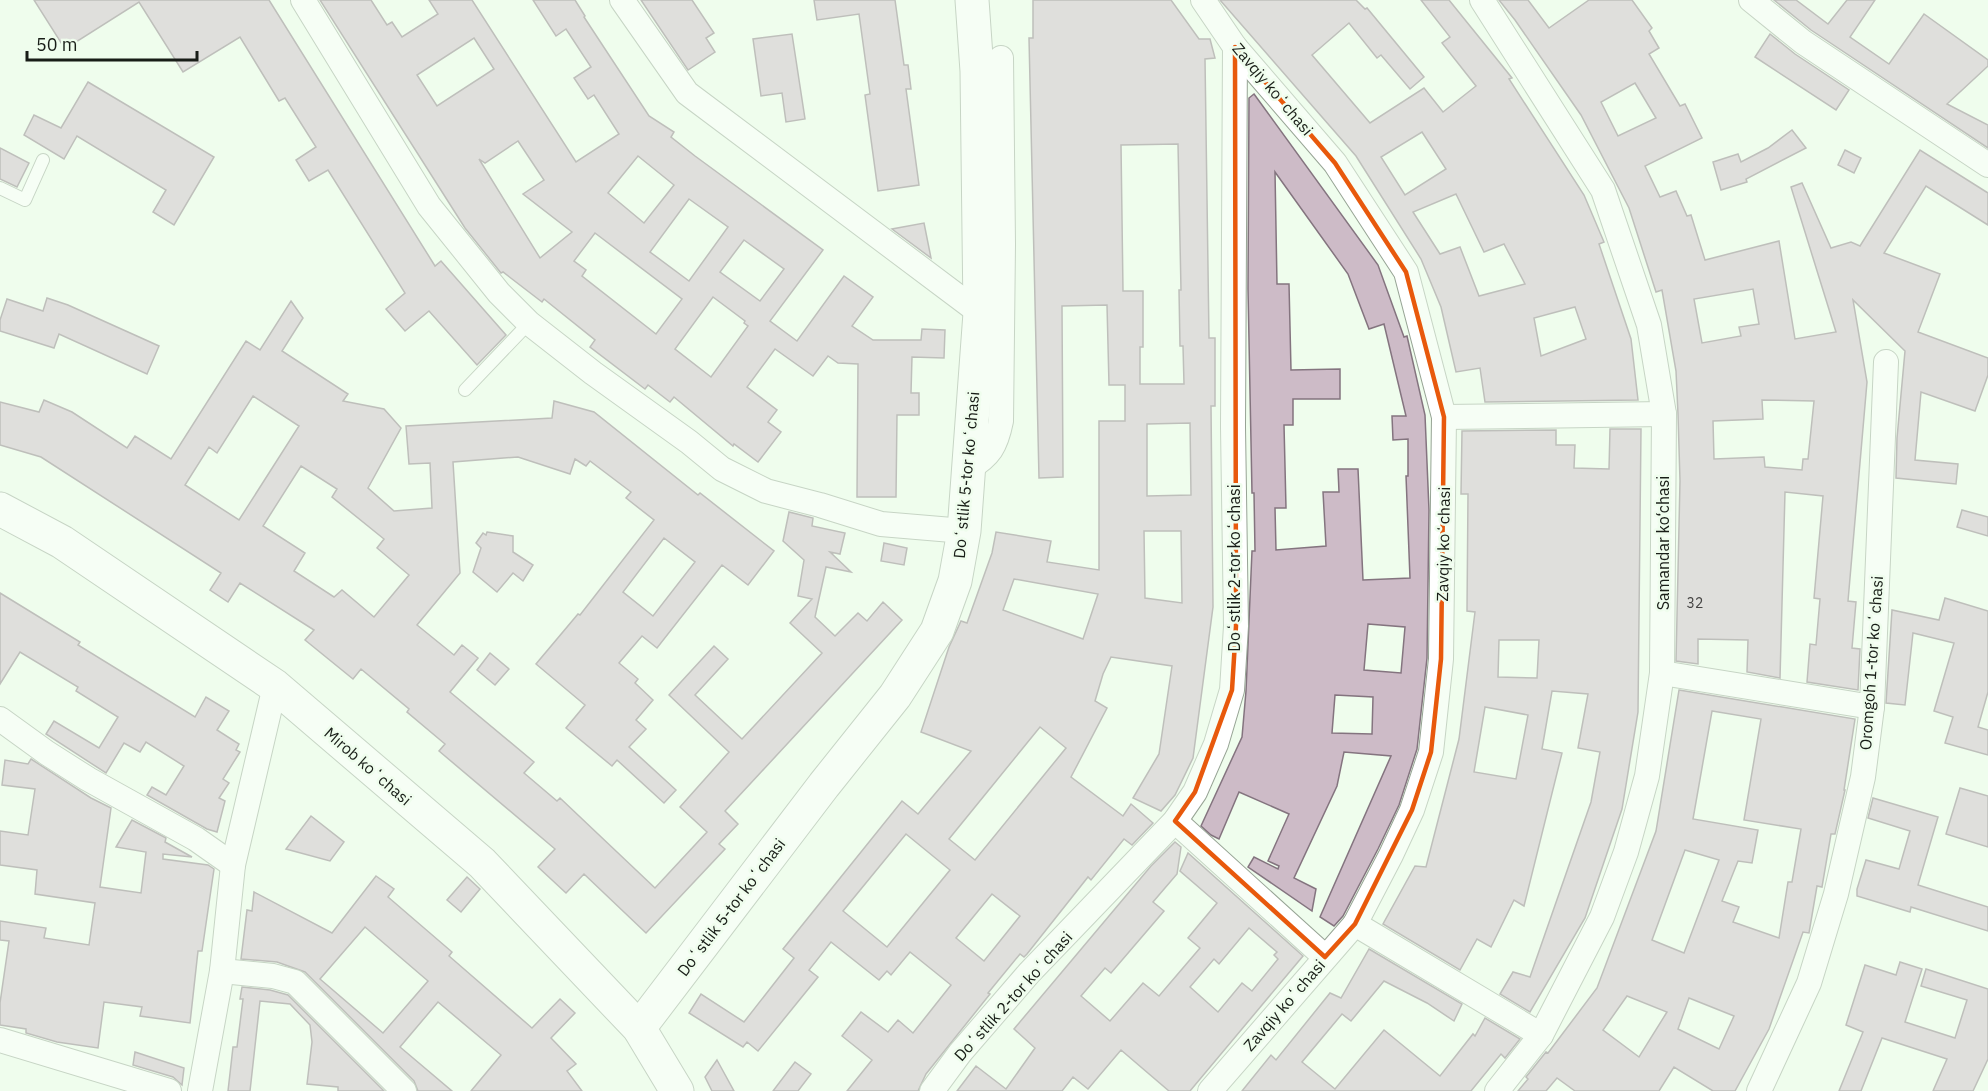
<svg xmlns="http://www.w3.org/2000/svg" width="1988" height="1091" font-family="'IBM Plex Sans',sans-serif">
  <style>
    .building { fill: #cdbbc7; stroke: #84747f; stroke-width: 1.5; fill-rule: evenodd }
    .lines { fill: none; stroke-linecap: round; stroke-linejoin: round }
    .lane-casing { stroke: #97a495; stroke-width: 14 }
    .street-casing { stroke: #97a495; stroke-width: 26 }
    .secondary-casing { stroke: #97a495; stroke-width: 35 }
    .lane { stroke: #fff; stroke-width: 12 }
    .street { stroke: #fff; stroke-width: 24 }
    .secondary { stroke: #fff; stroke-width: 33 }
    .marked { fill: none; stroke: #e8590c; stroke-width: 4.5; stroke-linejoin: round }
    .labels { text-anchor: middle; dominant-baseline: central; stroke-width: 5; stroke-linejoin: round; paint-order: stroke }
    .number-label { font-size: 14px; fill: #454443 }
    .street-label { font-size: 16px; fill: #181d17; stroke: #effded }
  </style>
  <rect width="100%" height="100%" fill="#effded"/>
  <!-- building -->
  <g class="building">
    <path d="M34,0H269L435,266L441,261L506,335L477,365L429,311L405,331L386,309L405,293L328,170L309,181L296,160L316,147L285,98L279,101L240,37L183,72L139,2L65,49Z"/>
    <path d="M320,0H371L387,25L392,22L402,37L438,14L429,0H472L576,162L619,134L594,95L588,99L574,78L591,67L566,29L556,36L533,0H575L585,16L584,17L649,116L674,132L671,137L695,156L823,250L770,321L797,341L844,276L873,297L852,326L873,340H921L922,329L945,330L944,358L912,357L911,393H919V415H897L896,497H857L858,364L838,363L828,356L813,376L775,349L747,387L777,410L768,422L781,432L758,462L734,444L733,446L674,397L670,402L648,385L645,389L590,347L595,340L544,299L542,302L503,272L501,273L465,228ZM474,38L494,69L437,106L417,75ZM518,141L544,180L523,194L572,232L540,258L479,159L485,163ZM638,156L674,185L644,223L608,193ZM689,199L728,227L689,281L650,252ZM595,233L682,299L656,334L582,276L586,270L574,261ZM744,240L784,269L760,301L720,272ZM713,297L745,321L744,323L748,326L711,377L675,349Z"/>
    <path d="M641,0H692L714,33L706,38L715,52L688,70Z"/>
    <path d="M814,0H895L904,65H908L911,89H906L919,185L878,191L865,95L870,94L859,14L817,20Z"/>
    <path d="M1033,0H1171L1199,39H1210L1215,58L1205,59L1209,338H1215V406H1211L1213,607L1193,758L1175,795L1161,811L1133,798L1159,754L1172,666L1111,657L1103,674L1095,701L1107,708L1071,777L1123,816L1131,804L1153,823L1132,845L1124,839L1091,880L1088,877L1027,954L1024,957L1020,954L988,993L990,994L926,1074L918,1091H847L872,1060L842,1036L861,1012L888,1032L898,1020L913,1033L951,985L910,952L891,975L887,971L879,980L831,942L809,970L818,977L758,1051L747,1042L743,1047L689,1013L701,994L744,1022L794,958L783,949L902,801L918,814L971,751L921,732L949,647L961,621L967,623L992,553L996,532L1051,541L1047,562L1099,570V421H1125V385H1109L1107,305L1062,306L1063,477L1039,478L1029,38H1033ZM1178,144L1181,290H1179L1180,346H1183L1184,384H1140V347H1143V291H1123L1121,145ZM1190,423L1191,495L1147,496V424ZM1144,531H1181L1182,603L1145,598ZM1014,579L1098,594L1083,639L1003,610ZM1040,727L1066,748L975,860L949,839ZM906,834L950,870L887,947L843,911ZM992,894L1020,916L984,961L956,938Z"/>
    <path d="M1220,0H1356L1365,9L1367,8L1424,77L1410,89L1381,55L1377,58L1349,23L1312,55L1370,123L1424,88L1443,112L1476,86L1442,43L1450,37L1421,0H1449L1512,78L1509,79L1584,195L1604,242L1599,244L1631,339L1638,400L1485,402L1480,368L1456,372L1441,307L1421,259L1356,156ZM1422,132L1446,169L1405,195L1381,157ZM1456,194L1484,252L1504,244L1525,284L1479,296L1460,247L1440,254L1413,212ZM1575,307L1586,339L1541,356L1534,318Z"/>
    <path d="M1499,0H1528L1549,28L1589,0H1632L1652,28L1649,31L1659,48L1649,54L1680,106L1685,104L1702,138L1645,166L1660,197L1676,191L1687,216L1691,215L1705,260L1779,241L1795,339L1836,332L1791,187L1802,183L1831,248L1851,242L1860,246L1920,150L1988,193V225L1926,186L1884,253L1940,274L1918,332L1988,358V375L1975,411L1921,392L1915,460L1958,464L1956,484L1896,478L1897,438L1905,351L1853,300L1867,382L1848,601L1856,602L1852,648L1860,649L1858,690L1807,682L1810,644L1816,645L1820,599L1814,598L1823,496L1785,492L1780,678L1747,672L1748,640L1698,639V664L1676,661L1680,481L1678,414L1676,371L1662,290L1656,292L1629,208L1581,115L1515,20ZM1635,83L1656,118L1618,136L1601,102ZM1753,289L1759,324L1739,327L1741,336L1702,343L1694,299ZM1762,400L1814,401L1808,459H1803L1802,470L1765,467L1764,457L1714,459L1713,421L1763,419Z"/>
    <path d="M1774,0H1796L1828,24L1847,0H1875L1850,37L1889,64L1924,14L1988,60V66L1947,104L1988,125V148L1811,30Z"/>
    <path d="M792,34L805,119L786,122L782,93L761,96L753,39Z"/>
    <path d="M1770,34L1795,54L1849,90L1836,110L1755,57Z"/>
    <path d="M88,82L214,157L174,225L153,212L166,190L77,136L64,159L24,135L34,115L61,128Z"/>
    <path d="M1254,94L1378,265L1404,337L1407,336L1425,415L1429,510L1427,658L1417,749L1399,805L1378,849L1343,916L1334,926L1320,917L1391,756L1344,752L1337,786L1294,878L1316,889L1312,911L1248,867L1254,857L1278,869L1279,866L1268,861L1289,814L1239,792L1219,839L1211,835L1201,826L1242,737L1246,691L1252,551H1255L1254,493H1252L1248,289L1249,98ZM1275,172L1348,274L1369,329L1384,324L1406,416H1392L1393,440L1408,439V476H1406L1410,578L1363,580L1358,469H1338L1339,492H1323L1326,546L1276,550L1275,508H1286L1284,425H1293V399H1340V369L1291,370L1289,284H1277ZM1368,624L1405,627L1401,673L1364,670ZM1335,695L1373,697L1372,734L1332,733Z"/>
    <path d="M1792,130L1806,148L1746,179L1747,182L1721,190L1713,162L1738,154L1741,162L1768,148Z"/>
    <path d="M0,148L29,163L17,187L0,179Z"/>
    <path d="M1845,150L1861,158L1854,173L1838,165Z"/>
    <path d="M924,223L931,258L892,229Z"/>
    <path d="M47,298L68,305L159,346L147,374L59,334L54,348L0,331V320L7,299L43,311Z"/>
    <path d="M291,301L303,318L282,351L348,394L343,401L384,409L401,428L368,488L394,511L432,508L430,463L409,464L406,426L552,418L554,401L594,412L698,495L700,493L774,551L748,585L722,565L657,648L642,636L619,663L638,679L635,683L653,700L636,720L646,729L629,747L676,790L664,803L617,760L612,766L566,728L585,705L536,664L578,614L580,615L654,520L626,498L631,492L590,461L586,466L575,459L570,474L518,457L453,462L460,573L417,625L454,655L462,645L478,658L450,692L534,762L524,773L557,801L560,798L655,888L707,832L680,807L729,752L669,695L714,646L728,659L695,695L742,739L822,653L790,623L812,599L798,596L804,560L783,541L789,512L813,518L812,526L845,533L840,554L830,552L851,572L826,567L815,617L835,636L858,613L867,621L883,602L902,620L725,811L738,824L719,844L725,849L646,933L584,874L566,893L538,867L555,849L439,751L445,744L407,712L409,709L361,669L353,679L305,640L314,630L240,583L228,602L210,590L221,573L41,457L0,445V402L39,412L44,400L72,412L127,448L135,436L171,459L246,341L260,350ZM253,396L299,426L239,520L185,485L209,447L217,453ZM301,466L337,489L332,497L384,539L377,548L409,575L374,617L342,590L334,597L294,571L305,553L263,526ZM664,538L695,562L653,616L623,592Z"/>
    <path d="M1610,429H1641L1638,712L1622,809L1585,918L1530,1012L1500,994L1513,972L1530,977L1591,802L1600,752L1578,748L1588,694L1552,691L1542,749L1562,753L1524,906L1514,900L1491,947L1477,939L1460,970L1383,924L1415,866L1426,867L1459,739L1475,612L1467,611L1468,494H1461L1462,431L1556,430V445H1575L1574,468L1609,469ZM1499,640H1539L1537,678L1498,677ZM1485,707L1528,715L1516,779L1474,772Z"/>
    <path d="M1962,510L1988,517V536L1957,527Z"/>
    <path d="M487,532L513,536V552L533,565L523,581L513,573L497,592L473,572L481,548L476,543L483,533L486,535Z"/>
    <path d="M884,543L907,548L904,565L881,561Z"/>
    <path d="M0,593L80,642L78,645L195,717L206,697L229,711L217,730L239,744L236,750L240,752L223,779L229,783L219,798L225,801L217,832L207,829L147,795L152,787L166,795L184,766L146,742L140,752L124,743L106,773L46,734L54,721L99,748L118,717L76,691L78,687L20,652L0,684Z"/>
    <path d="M1945,598L1988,611V692L1978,727L1988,730V755L1945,743L1953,717L1934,711L1954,643L1913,633L1905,705L1886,703L1892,610L1939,620Z"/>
    <path d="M490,653L509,669L495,685L477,670Z"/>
    <path d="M1679,690L1855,719L1844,790H1845L1835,834H1831L1822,887L1817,886L1809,933L1803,932L1769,1029L1735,1091H1713L1674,1067L1659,1091H1575L1557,1078L1546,1091H1518L1528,1079L1526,1077L1546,1052L1548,1053L1597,988L1656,831ZM1712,711L1761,719L1744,820L1801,829L1792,882H1788L1779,938L1733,922L1739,907L1722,901L1738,861L1752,863L1758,830L1693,819ZM1685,850L1719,860L1684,953L1652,940ZM1627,996L1667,1012L1639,1057L1603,1030ZM1689,998L1734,1016L1719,1049L1678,1029Z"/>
    <path d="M31,759L91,798L111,808L100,887L141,893L146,852L116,847L132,820L166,838L165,842L192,857L163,854V859L208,865L214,869L202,951H198L190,1023L140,1016L142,1007L104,1002L98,1048L57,1042L26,1033V1029L0,1025V1003L9,941L0,940V921L46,928L44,938L89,945L95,903L35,894L37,870L0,865V831L28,835L35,789L2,785L5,760L28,764Z"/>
    <path d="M1960,788L1988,796V847L1946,834Z"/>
    <path d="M1873,798L1938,817L1918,885L1988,907V931L1911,907L1910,912L1857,896V889L1866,860L1899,869L1910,831L1868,818Z"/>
    <path d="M311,816L344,842L330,861L286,849Z"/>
    <path d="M1175,842L1181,847L1177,874L1153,902L1164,911L1111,973L1105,968L1081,996L1110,1021L1143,983L1159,996L1200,948L1188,938L1217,903L1180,871L1188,853L1303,956L1190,1091H1169L1121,1050L1088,1089L1073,1077L1062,1091H957L976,1066L1006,1089L1035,1048L1014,1029L1151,866ZM1249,928L1277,952L1274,955L1278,959L1252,991L1242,983L1218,1012L1190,987L1214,959L1219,964Z"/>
    <path d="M376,876L394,889L388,897L452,952L449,956L532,1028L560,999L575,1013L551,1038L576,1064L567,1071L582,1091H471L501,1055L438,1002L400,1047L452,1091H418L414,1081L305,972L277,962L241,959L247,910L252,911L254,892L332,933ZM365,927L428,981L383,1033L320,979Z"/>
    <path d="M467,877L480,889L461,912L447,900Z"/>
    <path d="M1369,949L1462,1004L1454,1021L1427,1003L1384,981L1351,1021L1342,1014L1302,1062L1335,1089L1384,1030L1440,1076L1473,1034L1475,1036L1485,1018L1520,1039L1505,1058L1501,1054L1471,1091H1242L1271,1055L1276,1060L1330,993L1341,998Z"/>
    <path d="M1900,962L1922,969L1905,1022L1955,1038L1967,1000L1921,986L1926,969L1988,989V1059L1973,1091H1933L1947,1059L1882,1038L1861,1091H1839L1863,1032L1846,1025L1865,965L1896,975Z"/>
    <path d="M242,987L270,990L288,995L384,1091H338V1087L307,1084L312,1042L310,1025L290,1004L260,1001L250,1091H228L233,1047H237L243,999H240Z"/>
    <path d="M135,1052L184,1068L182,1085L173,1077L133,1065Z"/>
    <path d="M717,1060L734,1091H712L705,1077Z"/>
    <path d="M795,1062L811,1074L798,1091H773Z"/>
  </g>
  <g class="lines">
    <defs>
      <g id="lane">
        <path d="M0,188L25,200L43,160"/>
        <path d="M465,390L529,323"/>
      </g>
      <g id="street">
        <path d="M303,0L429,206L499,293L529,323L593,373L689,442L722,469L766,491L820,505L881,524L964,531"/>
        <path d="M622,0L687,93L980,313"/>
        <path d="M1203,0L1235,47L1335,163L1406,272L1444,417L1441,659L1431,752L1412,810L1391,855L1355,924L1210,1091"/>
        <path d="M1482,0L1603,190L1649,325L1664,414L1662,673L1647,776L1626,852L1602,917L1541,1035L1497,1091"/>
        <path d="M1751,0L1803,42L1988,165"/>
        <path d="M1444,417L1664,414"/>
        <path d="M968,469C990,456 996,446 1001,421L1003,244L1001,58"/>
        <path d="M1662,673L1872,707"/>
        <path d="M0,719L47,753L88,779L196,839L233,865"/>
        <path d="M1175,821L1325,957"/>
        <path d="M1355,924L1541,1035"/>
        <path d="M222,971L273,976L295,982L404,1091"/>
        <path d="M0,1040L169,1091"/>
        <path d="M200,1091L222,971L233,865L275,686"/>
        <path d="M932,1091L960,1053L1029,973L1175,821L1195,792L1216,744L1232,690L1236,626L1233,427L1235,47"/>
        <path d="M1759,1091L1809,983L1836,894L1863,777L1872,707L1886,362"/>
      </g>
      <g id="secondary">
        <path d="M0,509L62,542L275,686L482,863L639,1028L677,1091"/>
        <path d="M639,1028L824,785L895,696L937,631L955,581L964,531L980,313L977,71L972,0"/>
      </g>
    </defs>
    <!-- lane casing -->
    <use href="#lane" class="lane-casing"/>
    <!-- street casing -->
    <use href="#street" class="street-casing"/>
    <!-- secondary casing -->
    <use href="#secondary" class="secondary-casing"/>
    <!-- lane -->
    <use href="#lane" class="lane"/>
    <!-- street -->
    <use href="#street" class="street"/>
    <!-- secondary -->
    <use href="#secondary" class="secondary"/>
  </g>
  <!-- marked area -->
  <path d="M0 0H1988V1091H0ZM1235,47L1335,163L1406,272L1444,417L1441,659L1431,752L1412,810L1355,924L1325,957L1175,821L1195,792L1232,690L1236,626Z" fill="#effded" fill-opacity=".55" fill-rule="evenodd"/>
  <path class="marked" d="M1235,47L1335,163L1406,272L1444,417L1441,659L1431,752L1412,810L1355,924L1325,957L1175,821L1195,792L1232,690L1236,626Z"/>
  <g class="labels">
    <!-- number labels -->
    <g class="number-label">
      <text x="1695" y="603">32</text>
    </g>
    <!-- street labels -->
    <g class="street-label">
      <text transform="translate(1273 89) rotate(50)">Zavqiy koʻchasi</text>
      <text transform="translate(966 475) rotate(-85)">Doʻstlik 5-tor koʻchasi</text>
      <text transform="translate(1663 543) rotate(-90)">Samandar ko‘chasi</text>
      <text transform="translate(1443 544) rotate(-89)">Zavqiy koʻchasi</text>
      <text transform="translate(1234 568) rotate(-90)">Doʻstlik 2-tor koʻchasi</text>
      <text transform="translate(1871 663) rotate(-86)">Oromgoh 1-tor koʻchasi</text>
      <text transform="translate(368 766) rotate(41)">Mirob koʻchasi</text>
      <text transform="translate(731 907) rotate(-53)">Doʻstlik 5-tor koʻchasi</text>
      <text transform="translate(1013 996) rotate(-48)">Doʻstlik 2-tor koʻchasi</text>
      <text transform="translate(1284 1005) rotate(-49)">Zavqiy koʻchasi</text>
    </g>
  </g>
  <!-- scale -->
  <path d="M27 51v9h170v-9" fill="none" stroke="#181d17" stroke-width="3"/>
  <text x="36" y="51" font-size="18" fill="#181d17" stroke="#effded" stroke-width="4.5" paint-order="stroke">50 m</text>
</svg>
